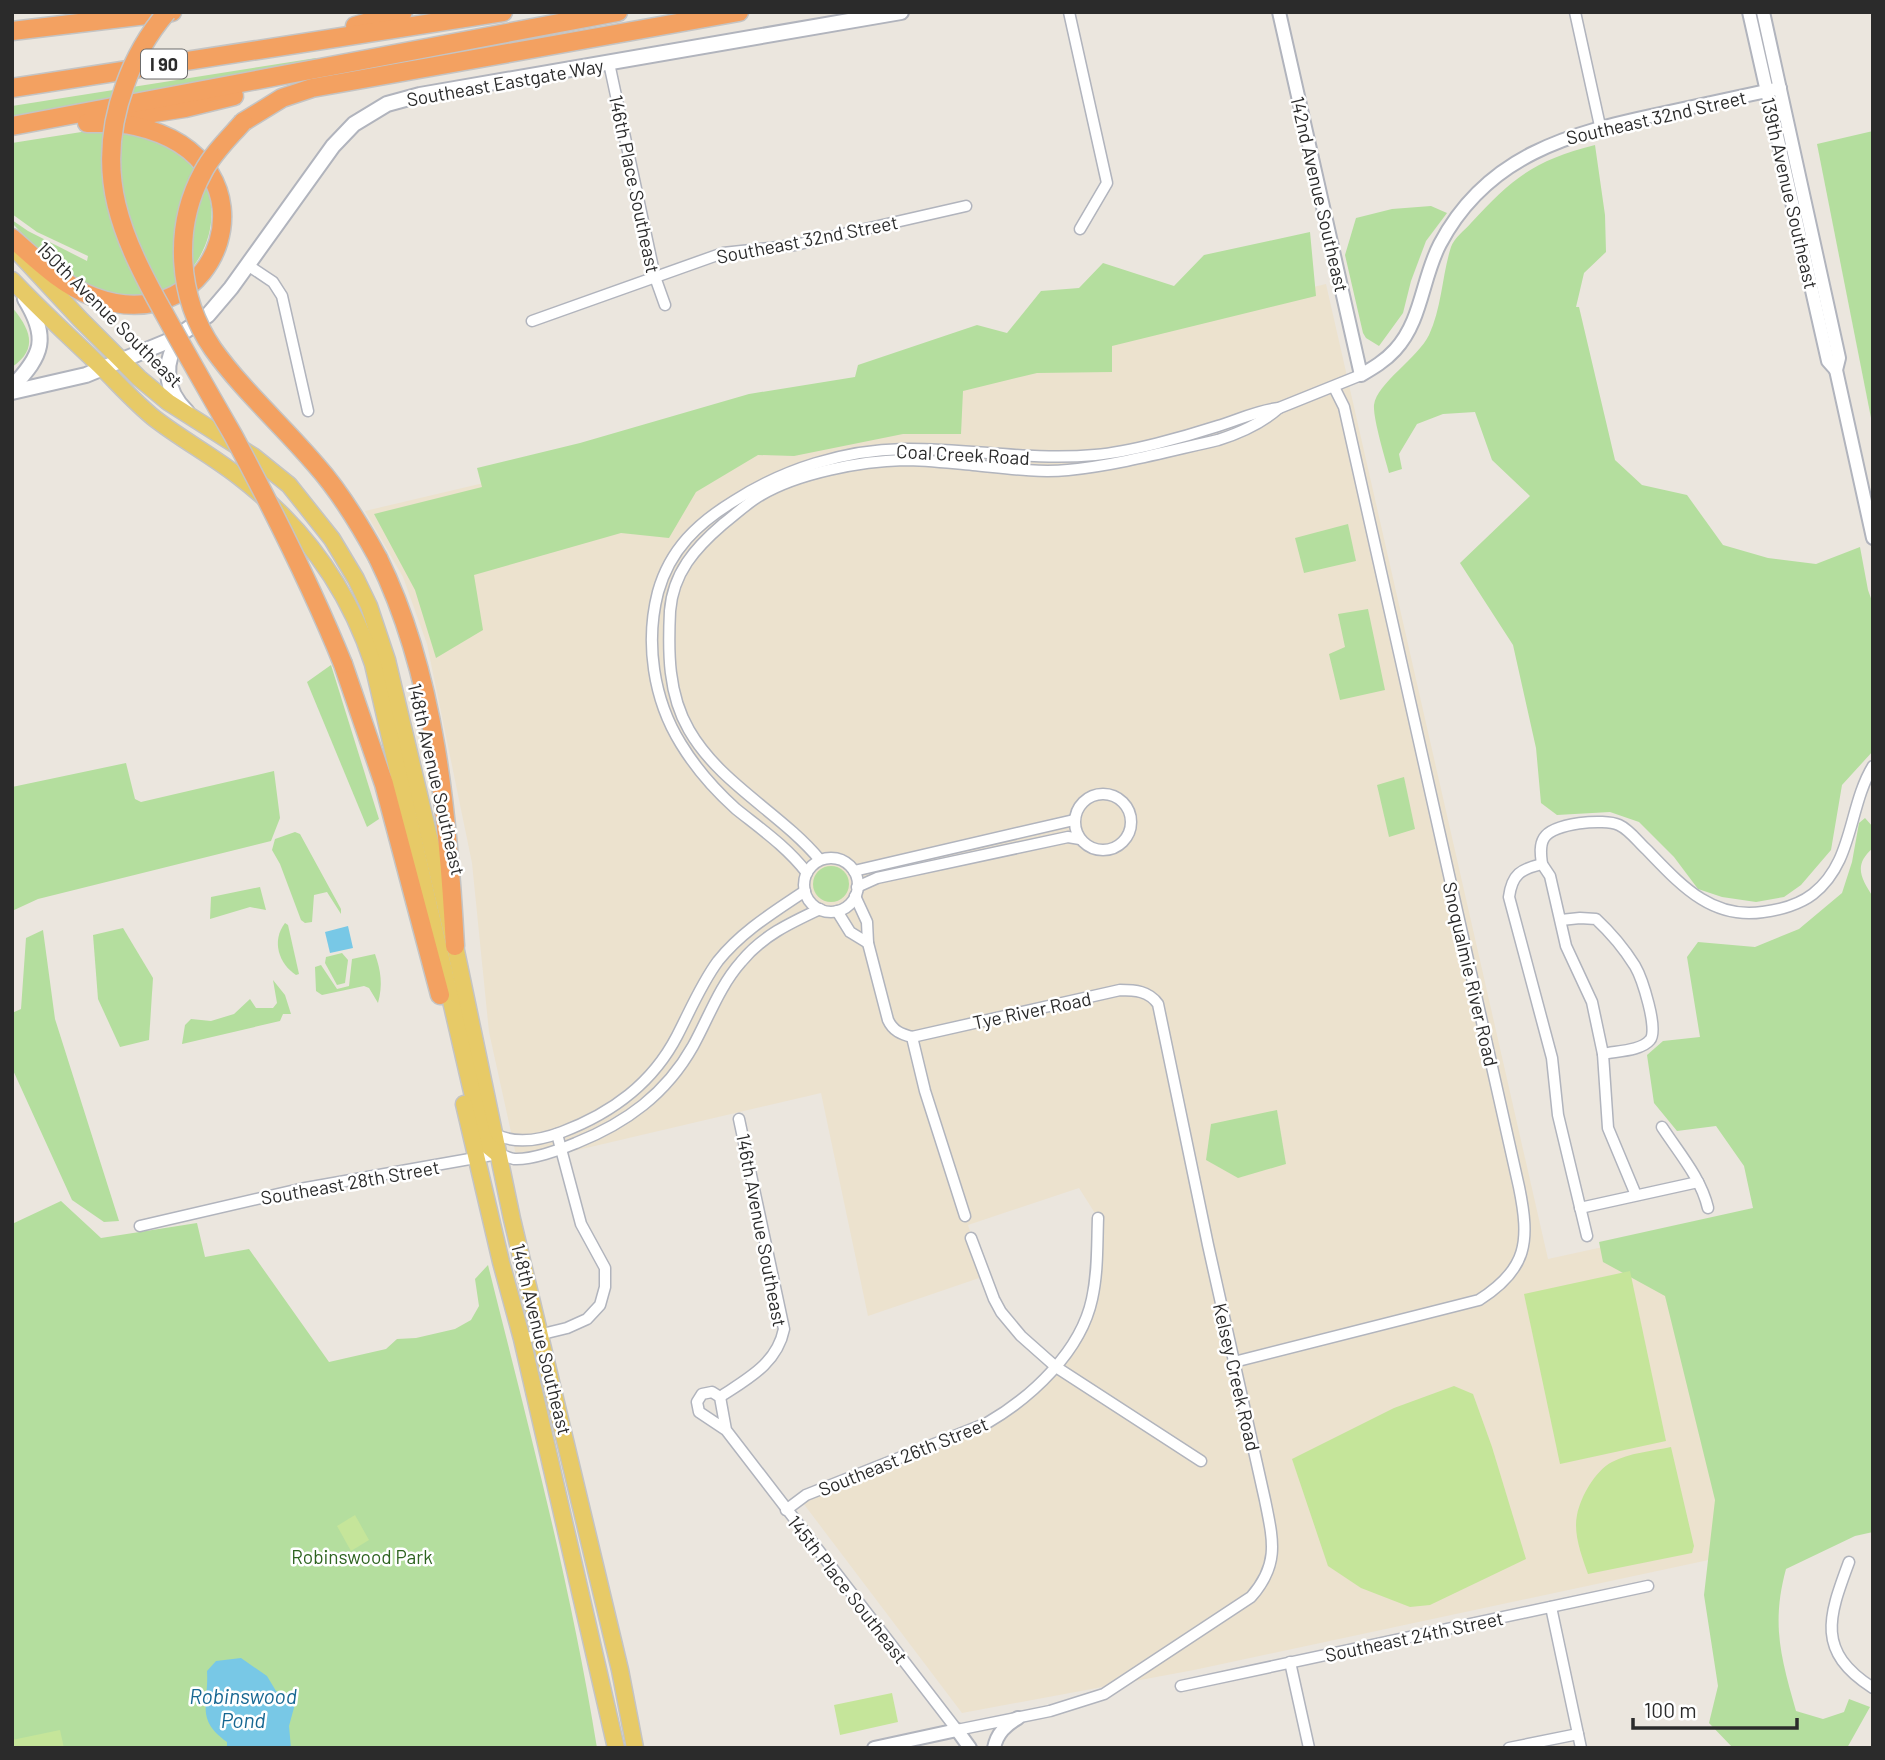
<svg xmlns="http://www.w3.org/2000/svg" width="1885" height="1760" font-family="Barlow,sans-serif">
  <style>
    .education { fill: #ece2ce }
    .green { fill: #b4de9e }
    .pitch { fill: #c5e59a }
    .water { fill: #78c8e6 }
    .lines { fill: none; stroke-linecap: round; stroke-linejoin: round }
    .minor-casing { stroke: #b1b4bd; stroke-width: 13 }
    .tertiary-casing { stroke: #b1b4bd; stroke-width: 16 }
    .secondary-casing { stroke: #b1b4bd; stroke-width: 18 }
    .primary-casing { stroke: #c4c4c4; stroke-width: 19 }
    .motorway-casing { stroke: #c4c4c4; stroke-width: 21 }
    .minor { stroke: #fff; stroke-width: 10 }
    .tertiary { stroke: #fff; stroke-width: 12 }
    .secondary { stroke: #fff; stroke-width: 14 }
    .primary { stroke: #e7ca67; stroke-width: 16 }
    .motorway { stroke: #f3a161; stroke-width: 18 }
    .motorway-bridge-casing { stroke: #c4c4c4; stroke-width: 21; stroke-linecap: butt }
    .motorway-bridge { stroke: #f3a161; stroke-width: 18 }
    .labels { text-anchor: middle; dominant-baseline: central; stroke-width: 5; stroke-linejoin: round; paint-order: stroke }
    .shield { fill: #fff; stroke: #6b6b6b; stroke-width: 2 }
    .shield-label { font-size: 18px; font-weight: bold; fill: #2b2b2b }
    .street-label { font-size: 19px; fill: #2b2b2b; stroke: #fff }
    .park-label { font-size: 19px; fill: #2d631f; stroke: #fff }
    .water-label { font-size: 21px; font-style: italic; fill: #176792; stroke: #fff }
  </style>
  <rect width="100%" height="100%" fill="#ebe6de"/>
  <!-- education -->
  <path class="education" d="M1326,284L1548,1259L1873,1188V1525L1194,1670L962,1713L800,1499L987,1423L1056,1367L1092,1300L1098,1218L1079,1188L968,1225L985,1276L868,1316L821,1093L518,1164L489,1032L472,863L427,644L403,577L365,511Z"/>
  <!-- green -->
  <g class="green">
    <path d="M316,58V60L69,108L12,116V106Z"/>
    <path d="M94,130C120,131 149,134 172,148C253,194 198,317 111,296C104,294 97,289 91,286C58,271 37,249 12,223V220L28,231L87,261L88,256L37,232L12,214V143Z"/>
    <path d="M1873,131V428L1817,144Z"/>
    <path d="M1595,145L1605,215L1606,252L1584,273L1576,307H1579L1615,460L1642,485L1687,495L1723,545L1768,558L1816,564L1860,547L1868,590L1873,604V751L1842,785L1831,850L1801,885L1784,897L1756,902L1722,897L1698,889L1674,857L1639,822L1610,812L1557,815L1541,803L1536,748L1513,645L1460,563L1530,496L1492,460L1475,412L1443,414L1417,424L1399,454L1402,469L1389,473C1385,458 1373,419 1374,405C1377,383 1418,358 1429,335C1442,307 1442,275 1451,247C1454,238 1465,230 1471,223C1512,178 1535,160 1595,145Z"/>
    <path d="M1431,206L1447,213L1426,241L1411,281L1403,313L1379,346L1366,338L1363,333L1345,255L1356,218L1392,209Z"/>
    <path d="M1310,232L1316,296L1112,346V372L1037,373L963,391L961,434H903L794,456L758,455L696,492L669,538L621,533L474,575L483,630L436,658L415,590L374,514L482,487L477,468L580,443L749,394L855,377L858,365L977,325L1007,333L1041,291L1079,288L1103,263L1174,286L1204,255Z"/>
    <path d="M12,307C29,328 40,348 12,367Z"/>
    <path d="M1348,524L1356,561L1304,573L1295,538Z"/>
    <path d="M1368,609L1385,690L1340,700L1329,654L1345,647L1338,614Z"/>
    <path d="M331,665L379,819L367,827L307,682Z"/>
    <path d="M126,763L135,799L141,802L274,771L280,818L271,841L38,899L12,911V787Z"/>
    <path d="M1404,777L1415,829L1389,837L1377,785Z"/>
    <path d="M1865,818L1873,827V848C1853,865 1861,878 1873,897V1532L1855,1536L1786,1569C1771,1624 1781,1658 1796,1711L1823,1719L1844,1712L1849,1699L1870,1707L1847,1748H1733L1709,1723L1718,1686L1704,1595L1715,1500L1665,1296L1603,1262L1599,1242L1753,1208L1744,1166L1716,1126L1677,1131L1654,1103L1647,1055L1663,1041L1700,1037L1687,957L1698,942L1755,947L1799,929L1842,893L1852,862L1859,823Z"/>
    <path d="M295,832L300,834L341,909V914L327,892L314,895L312,922L305,923L301,920L280,864L272,850L275,839Z"/>
    <circle cx="831" cy="884" r="18"/>
    <path d="M260,887L266,910L250,907L210,919L211,897Z"/>
    <path d="M285,923L288,925L299,974L296,975C279,964 271,941 285,923Z"/>
    <path d="M123,928L153,978L149,1040L120,1047L98,999L93,935Z"/>
    <path d="M43,930L55,1019L119,1221L104,1222L72,1200L12,1068V1013L21,1009L26,938Z"/>
    <path d="M342,953L348,960L345,983L337,985L325,963L326,957Z"/>
    <path d="M375,954C381,971 383,985 378,1003L369,988L364,986L322,995L316,991L315,967L321,965L337,989L349,986L352,959Z"/>
    <path d="M273,980L285,995L291,1014H283L280,1021L182,1044L185,1025L191,1019L211,1021L234,1014L250,999L256,1008H273L277,1003Z"/>
    <path d="M1277,1110L1286,1164L1238,1178L1206,1160L1211,1124Z"/>
    <path d="M61,1201L101,1238L197,1223L205,1257L249,1249L329,1362L386,1349L397,1339L416,1338L455,1329L471,1320L479,1306L475,1279L488,1265C528,1425 571,1585 597,1748H12V1224Z"/>
  </g>
  <!-- pitch -->
  <g class="pitch">
    <path d="M1630,1271L1666,1441L1560,1464L1524,1294Z"/>
    <path d="M1454,1386L1473,1394L1492,1447L1526,1559L1430,1605L1410,1607L1361,1588L1328,1566L1292,1459L1394,1408Z"/>
    <path d="M1671,1447L1694,1546L1692,1553L1588,1574C1582,1557 1573,1534 1577,1515C1581,1496 1595,1471 1612,1462C1629,1453 1652,1451 1671,1447Z"/>
    <path d="M355,1515L369,1540L351,1551L337,1526Z"/>
    <path d="M892,1693L898,1722L840,1735L834,1705Z"/>
    <path d="M60,1730L64,1748H12V1740Z"/>
  </g>
  <!-- water -->
  <g class="water">
    <path d="M348,926L353,948L330,953L325,932Z"/>
    <path d="M241,1658L267,1676L276,1691L295,1704L289,1726L291,1748H227V1742C195,1719 209,1705 207,1671L216,1661Z"/>
  </g>
  <g class="lines">
    <defs>
      <g id="minor">
        <path d="M1069,12L1107,183L1080,229"/>
        <path d="M1575,12L1600,126"/>
        <path d="M609,63L655,277L665,305"/>
        <path d="M249,266L273,282L282,296L308,411"/>
        <path d="M532,321L723,253L795,245L966,206"/>
        <circle cx="1103" cy="822" r="28"/>
        <circle cx="831" cy="885" r="27"/>
        <path d="M820,860C781,813 720,784 689,730C668,694 668,652 670,611C673,573 695,548 723,524C736,514 747,503 761,495C798,473 861,461 904,460C927,460 950,463 973,465C1004,468 1037,473 1068,470C1118,465 1169,451 1218,440C1240,433 1262,423 1279,408"/>
        <path d="M1542,864C1541,856 1539,846 1544,838C1553,823 1604,818 1619,825C1630,830 1638,842 1647,850C1680,884 1711,920 1763,912C1780,910 1800,904 1813,894C1854,862 1848,807 1873,766"/>
        <path d="M854,871L1074,820"/>
        <path d="M807,873C787,847 761,829 736,809C716,791 695,767 681,744C653,699 645,642 658,592C670,549 698,523 734,501C784,469 844,450 904,449C968,448 1030,461 1095,455C1130,452 1184,437 1218,426C1238,420 1258,410 1279,408L1361,375"/>
        <path d="M857,887L877,878L1068,837L1080,839"/>
        <path d="M837,911L850,932L868,943"/>
        <path d="M1561,920L1580,918L1596,919C1610,932 1625,950 1635,966C1642,978 1659,1030 1650,1040C1641,1051 1616,1051 1603,1054"/>
        <path d="M912,1037L925,1091L965,1216"/>
        <path d="M1662,1127C1679,1153 1701,1178 1708,1208"/>
        <path d="M495,1134C516,1145 541,1140 562,1132C612,1113 652,1084 677,1036C690,1011 701,984 718,961C742,931 774,912 805,891"/>
        <path d="M1580,1208L1698,1182"/>
        <path d="M140,1226L300,1189L498,1154C503,1155 509,1158 514,1159C531,1160 560,1150 576,1143C626,1123 666,1094 693,1046C709,1017 719,987 741,962C762,936 790,923 820,909"/>
        <path d="M1587,1236L1558,1115L1552,1058L1509,897C1512,874 1521,869 1542,864L1550,876L1566,946L1592,1002L1603,1054L1608,1128L1636,1195"/>
        <path d="M971,1238L994,1299L1001,1312L1021,1336L1056,1367L1201,1461"/>
        <path d="M522,1339L567,1328L587,1319L600,1305L605,1287V1268L581,1224L557,1134"/>
        <path d="M1234,1362L1479,1300C1528,1269 1530,1241 1519,1187L1344,407L1334,387"/>
        <path d="M720,1397C747,1379 777,1364 784,1329L739,1119"/>
        <path d="M726,1430L720,1397L712,1392L702,1394L697,1402L699,1412L726,1430L957,1730L1050,1711L1104,1694L1251,1597C1280,1564 1273,1540 1265,1500L1208,1245L1158,1004C1149,991 1135,990 1120,990L912,1037C901,1034 893,1031 888,1020L868,943L867,922L855,896"/>
        <path d="M786,1510L806,1495L987,1423C1032,1397 1081,1351 1092,1299C1098,1272 1097,1245 1098,1218"/>
        <path d="M1849,1562C1829,1616 1815,1651 1873,1688"/>
        <path d="M1551,1607L1581,1748"/>
        <path d="M1290,1662L1309,1748"/>
        <path d="M1181,1686L1648,1586"/>
        <path d="M1509,1748L1578,1734"/>
      </g>
      <g id="tertiary">
        <path d="M1279,12L1361,375C1373,368 1385,361 1395,350C1422,321 1422,278 1440,244C1487,155 1570,133 1660,114C1700,105 1740,97 1780,88"/>
        <path d="M1749,12L1828,361L1836,370"/>
        <path d="M1763,12L1839,358L1836,370L1873,538"/>
        <path d="M874,1748L957,1730L970,1748"/>
        <path d="M994,1748C997,1733 1006,1725 1018,1718"/>
      </g>
      <g id="secondary">
        <path d="M181,336C162,361 164,390 187,412"/>
        <path d="M12,387C43,355 49,338 25,299"/>
        <path d="M12,392L86,375L166,342L185,331L208,315L231,288L333,146L354,124L387,104L420,95L901,12"/>
      </g>
      <g id="primary">
        <path d="M14,248L80,319L139,378L168,402L253,456L289,485L332,539L356,579L369,606L387,660L455,946L512,1219L620,1670L635,1748"/>
        <path d="M12,280C39,309 68,335 96,362C116,381 133,401 154,418C181,439 211,455 238,476C302,525 348,587 373,664L482,1135L487,1145L498,1154"/>
        <path d="M464,1104L501,1262L522,1339L616,1748"/>
      </g>
      <g id="motorway">
        <path d="M355,26L403,12"/>
        <path d="M12,31L172,12"/>
        <path d="M12,88L503,12"/>
        <path d="M121,118L185,108L234,96"/>
        <path d="M243,122L282,98L312,88L739,12"/>
        <path d="M12,126L618,12"/>
        <path d="M12,238C37,260 62,285 94,297C220,344 286,160 135,126C120,122 103,123 87,123"/>
        <path d="M378,558C436,676 448,816 455,946"/>
        <path d="M343,664L384,784L440,995"/>
      </g>
    </defs>
    <!-- minor casing -->
    <use href="#minor" class="minor-casing"/>
    <!-- tertiary casing -->
    <use href="#tertiary" class="tertiary-casing"/>
    <!-- secondary casing -->
    <use href="#secondary" class="secondary-casing"/>
    <!-- primary casing -->
    <use href="#primary" class="primary-casing"/>
    <!-- motorway casing -->
    <use href="#motorway" class="motorway-casing"/>
    <!-- minor -->
    <use href="#minor" class="minor"/>
    <!-- tertiary -->
    <use href="#tertiary" class="tertiary"/>
    <!-- secondary -->
    <use href="#secondary" class="secondary"/>
    <!-- primary -->
    <use href="#primary" class="primary"/>
    <!-- motorway -->
    <use href="#motorway" class="motorway"/>
    <defs>
      <g id="motorway-bridge">
        <path d="M167,12C149,33 134,59 125,85C92,174 122,238 165,315C187,355 210,395 233,435C273,510 311,585 343,664"/>
        <path d="M243,122C229,138 213,153 203,172C173,227 177,297 213,349C243,391 283,426 316,465C341,493 360,525 378,558"/>
      </g>
    </defs>
    <!-- motorway-bridge casing -->
    <use href="#motorway-bridge" class="motorway-bridge-casing"/>
    <!-- motorway-bridge -->
    <use href="#motorway-bridge" class="motorway-bridge"/>
  </g>
  <g class="labels">
    <!-- shield labels -->
    <rect class="shield" x="141" y="49.5" width="46" height="29" rx="5"/>
    <g class="shield-label">
      <text x="164" y="64">I 90</text>
    </g>
    <!-- street labels -->
    <g class="street-label">
      <text transform="translate(505 82) rotate(-10)">Southeast Eastgate Way</text>
      <text transform="translate(1656 117) rotate(-13)">Southeast 32nd Street</text>
      <text transform="translate(635 184) rotate(78)">146th Place Southeast</text>
      <text transform="translate(1790 193) rotate(77)">139th Avenue Southeast</text>
      <text transform="translate(1320 194) rotate(77)">142nd Avenue Southeast</text>
      <text transform="translate(807 239) rotate(-11)">Southeast 32nd Street</text>
      <text transform="translate(110 314) rotate(45)">150th Avenue Southeast</text>
      <text transform="translate(963 454) rotate(3)">Coal Creek Road</text>
      <text transform="translate(437 779) rotate(77)">148th Avenue Southeast</text>
      <text transform="translate(1471 974) rotate(77)">Snoqualmie River Road</text>
      <text transform="translate(1032 1010) rotate(-12)">Tye River Road</text>
      <text transform="translate(350 1182) rotate(-10)">Southeast 28th Street</text>
      <text transform="translate(762 1230) rotate(79)">146th Avenue Southeast</text>
      <text transform="translate(542 1339) rotate(76)">148th Avenue Southeast</text>
      <text transform="translate(1237 1377) rotate(77)">Kelsey Creek Road</text>
      <text transform="translate(903 1456) rotate(-22)">Southeast 26th Street</text>
      <text transform="translate(848 1589) rotate(52)">145th Place Southeast</text>
      <text transform="translate(1414 1636) rotate(-12)">Southeast 24th Street</text>
    </g>
    <!-- park labels -->
    <g class="park-label">
      <text x="362" y="1556">Robinswood Park</text>
    </g>
    <!-- water labels -->
    <g class="water-label">
      <text x="243" y="1695">Robinswood<tspan x="243" dy="24">Pond</tspan></text>
    </g>
  </g>
  <!-- border -->
  <rect width="1885" height="1760" fill="none" stroke="#2b2b2b" stroke-width="28"/>
  <!-- scale -->
  <path d="M1633 1718v10h164v-10" fill="none" stroke="#2b2b2b" stroke-width="3.5"/>
  <text x="1644" y="1718" font-size="21" fill="#2b2b2b" stroke="#ffffff" stroke-width="5" paint-order="stroke">100 m</text>
</svg>
